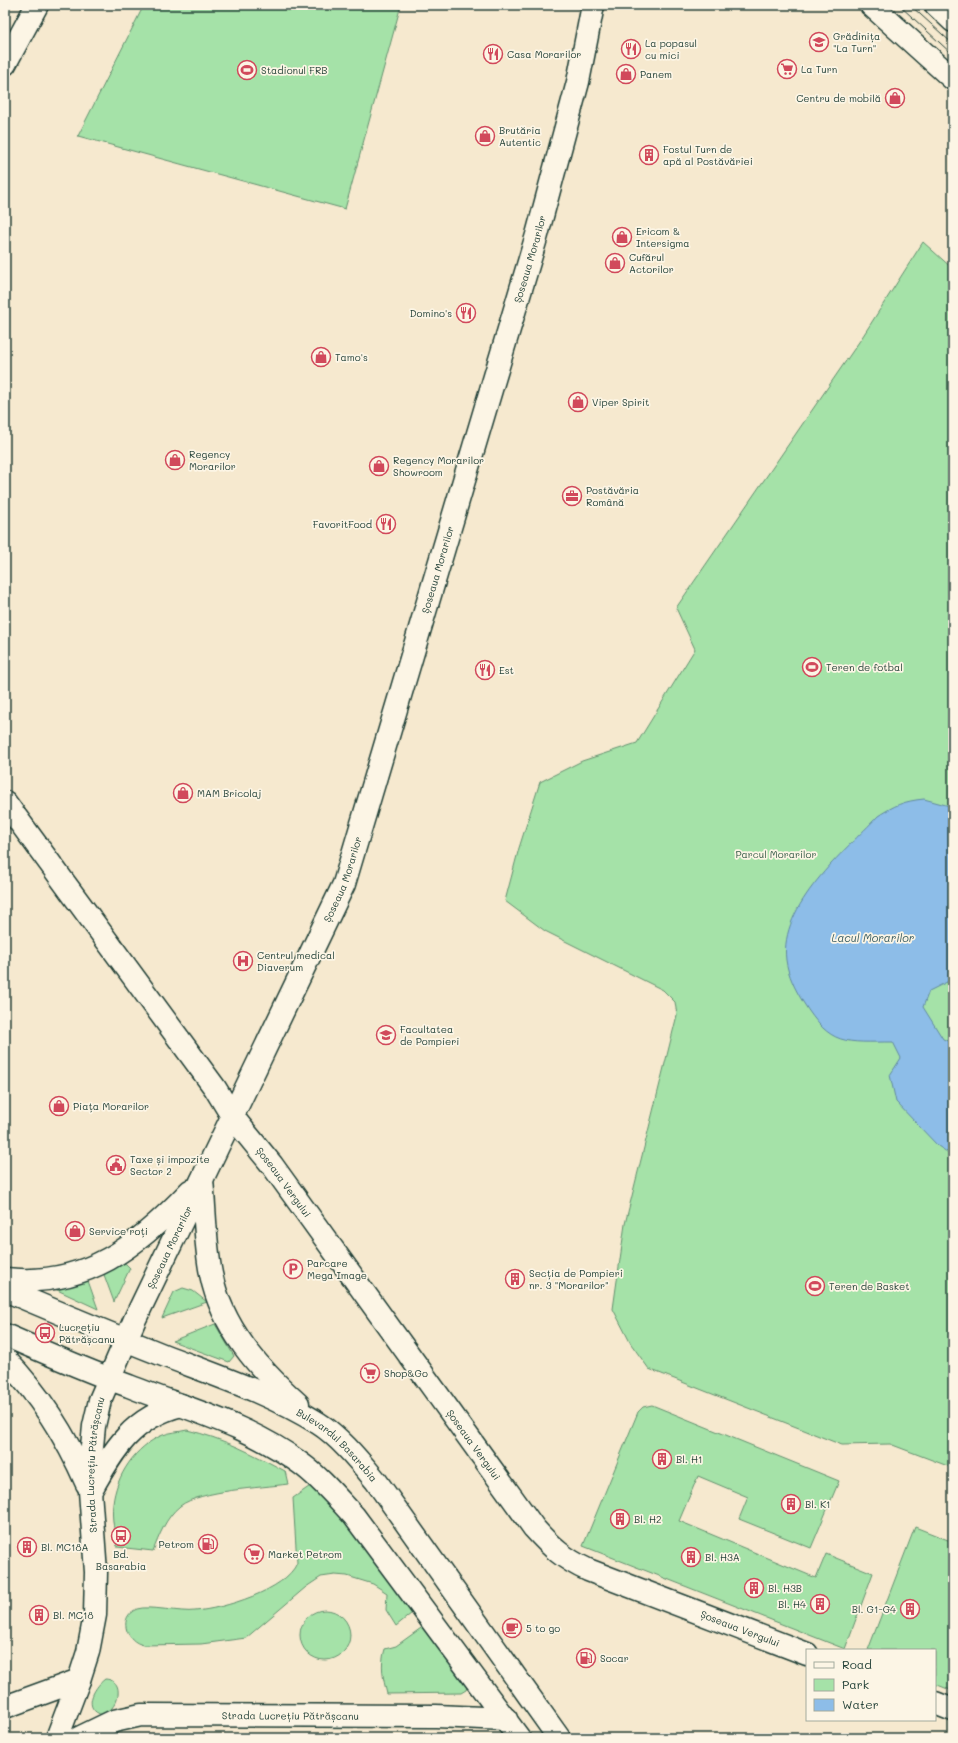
<svg xmlns="http://www.w3.org/2000/svg" width="958" height="1743" font-family="Mali,sans-serif">
  <style>
    .green { fill: #a5e2a8; stroke: #62906e }
    .water { fill: #8dbde8; stroke: #618aa0 }
    .lines { fill: none; stroke-linecap: round; stroke-linejoin: round }
    .minor-casing { stroke: #1f3d34; stroke-width: 25 }
    .major-casing { stroke: #1f3d34; stroke-width: 25 }
    .minor { stroke: #fcf5e5; stroke-width: 22 }
    .major { stroke: #fcf5e5; stroke-width: 22 }
    .tram { stroke: #1f3d34; stroke-width: 1 }
    .labels { text-anchor: middle; dominant-baseline: central; stroke-width: 3.5; stroke-linejoin: round; paint-order: stroke }
    .poi-label { font-size: 10px; fill: #1f3d34; stroke: #fcf5e5; text-anchor: start }
    .street-label { font-size: 10px; fill: #1f3d34; stroke: #fcf5e5 }
    .park-label { font-size: 10px; fill: #3a5e4b; stroke: #fcf5e5 }
    .water-label { font-size: 11px; font-style: italic; fill: #3a5d61; stroke: #fcf5e5 }
  </style>
  <rect width="100%" height="100%" fill="#f6e9cf"/>
  <filter id="ink" filterUnits="userSpaceOnUse"><feTurbulence type="fractalNoise" baseFrequency=".025" numOctaves="2"/><feDisplacementMap in="SourceGraphic" scale="8" xChannelSelector="R" yChannelSelector="G"/><feConvolveMatrix kernelMatrix="1 2 1 2 8 2 1 2 1" color-interpolation-filters="sRGB"/></filter>
  <g filter="url(#ink)">
    <!-- green -->
    <g class="green">
      <path d="M144,5H401L345,209L78,136Z"/>
      <path d="M923,242L953,269V1468L890,1444L842,1445L649,1369L631,1344L613,1309L625,1224L677,1015L675,1002L663,990L545,931L505,901L519,848L540,782L582,761L637,743L695,649L676,608L861,339Z"/>
      <path d="M120,1261L126,1264L130,1268L114,1302L103,1272Z"/>
      <path d="M87,1278L98,1309L55,1289Z"/>
      <path d="M183,1288L193,1291L207,1302L162,1318L174,1292Z"/>
      <path d="M215,1324L234,1356L229,1362L172,1341Z"/>
      <path d="M652,1405L839,1481L811,1548L739,1519L748,1497L698,1476L679,1521L816,1578L826,1554L873,1573L845,1649L583,1546L638,1412L643,1407Z"/>
      <path d="M187,1430C223,1438 253,1454 285,1471L288,1484C260,1488 201,1490 180,1506C166,1517 159,1536 153,1551L117,1547C115,1533 111,1518 113,1504C116,1476 135,1446 163,1435C170,1432 179,1432 187,1430Z"/>
      <path d="M316,1482L417,1609L396,1626L386,1610L387,1593L373,1584L347,1576L335,1575L321,1577L306,1587L246,1638L201,1644L144,1645C125,1642 118,1616 137,1609C149,1605 181,1613 195,1611C223,1609 286,1590 297,1563L293,1498Z"/>
      <path d="M915,1527L953,1542V1691L935,1684V1650H868Z"/>
      <circle cx="325" cy="1635" r="25"/>
      <path d="M428,1623L469,1680L466,1690L461,1693L387,1694C383,1678 380,1665 385,1649L396,1646Z"/>
      <path d="M105,1679C127,1680 118,1709 103,1715C82,1710 93,1688 105,1679Z"/>
    </g>
    <!-- water -->
    <path class="water" d="M924,799L953,807V979L929,991L923,1007L943,1039L953,1043V1156L938,1146L896,1102L890,1075L901,1058L893,1042C845,1042 831,1047 803,1002C795,989 788,975 786,960C779,905 844,852 878,816C895,805 904,801 924,799Z"/>
    <g class="lines">
      <defs>
        <g id="minor">
          <path d="M5,64L37,5"/>
          <path d="M5,802L215,1088L232,1116"/>
          <path d="M5,1707L79,1680"/>
          <path id="s1" d="M79,1738L114,1721L141,1715L436,1716L506,1719"/>
        </g>
        <g id="major">
          <path d="M871,5L953,79"/>
          <path d="M936,5L953,21"/>
          <path id="s2" d="M232,1116L272,1165L534,1528C552,1548 564,1559 588,1570L807,1654"/>
          <path d="M202,1180C205,1211 205,1244 211,1274C222,1328 258,1368 298,1404"/>
          <path d="M5,1279C86,1288 138,1246 190,1191"/>
          <path id="s3" d="M5,1290C57,1312 110,1334 163,1355C215,1375 270,1393 318,1423C339,1436 360,1462 376,1481L559,1738"/>
          <path d="M5,1335C46,1353 87,1371 129,1386C187,1409 249,1425 300,1463C321,1478 337,1498 354,1516L519,1738"/>
          <path d="M5,1359C40,1395 67,1438 87,1484"/>
          <path d="M91,1490C114,1449 133,1417 181,1405"/>
          <path d="M935,1703L953,1710"/>
          <path id="s4" d="M57,1738L79,1680L88,1652L95,1615L96,1572L90,1491L91,1457L94,1426L100,1400L135,1319L344,884L537,235L578,82L593,5"/>
        </g>
      </defs>
      <!-- minor casing -->
      <use href="#minor" class="minor-casing"/>
      <!-- major casing -->
      <use href="#major" class="major-casing"/>
      <!-- minor -->
      <use href="#minor" class="minor"/>
      <!-- major -->
      <use href="#major" class="major"/>
      <!-- tram -->
      <g class="tram">
        <path d="M899,5L953,55"/>
        <path d="M910,5L953,44"/>
      </g>
    </g>
  </g>
  <!-- icons -->
  <defs>
    <symbol id="school-ring" viewBox="-11 -11 22 22"><circle r="9.5" fill="#fcf5e5" stroke="#d1495b" stroke-width="1.5"/><path d="M0-5L7-2L0 1L-7-2ZM-4 1L0 2.5L4 1V4Q0 6-4 4Z" fill="#d1495b"/></symbol>
    <symbol id="restaurant-ring" viewBox="-11 -11 22 22"><circle r="9.5" fill="#fcf5e5" stroke="#d1495b" stroke-width="1.5"/><path d="M-5-6h1v4h1v-4h1v4h1v-4h1v5L-1.5 .5V6h-2V.5L-5-1ZM5-6V6H3V1.5H1.5Q1.5-4 5-6Z" fill="#d1495b"/></symbol>
    <symbol id="supermarket-ring" viewBox="-11 -11 22 22"><circle r="9.5" fill="#fcf5e5" stroke="#d1495b" stroke-width="1.5"/><path d="M-6-5.5h2.5l.6 2H6L4.5 2H-2.5L-4.4-4H-6ZM-1.5 3.2a1.3 1.3 0 1 0 .1 0ZM3 3.2a1.3 1.3 0 1 0 .1 0Z" fill="#d1495b"/></symbol>
    <symbol id="stadium-ring" viewBox="-11 -11 22 22"><circle r="9.5" fill="#fcf5e5" stroke="#d1495b" stroke-width="1.5"/><path d="M0-5a6.5 5 0 1 0 0 10a6.5 5 0 1 0 0-10ZM-3.5-1.8h7v3.6h-7Z" fill="#d1495b"/></symbol>
    <symbol id="shop-ring" viewBox="-11 -11 22 22"><circle r="9.5" fill="#fcf5e5" stroke="#d1495b" stroke-width="1.5"/><path d="M-5-2.5h2.3a2.7 3.5 0 0 1 5.4 0H5L5.5 6h-11ZM-1.5-2.5h3a1.5 2.3 0 0 0-3 0Z" fill="#d1495b"/></symbol>
    <symbol id="building-ring" viewBox="-11 -11 22 22"><circle r="9.5" fill="#fcf5e5" stroke="#d1495b" stroke-width="1.5"/><path d="M-4-6H4V6H1V3H-1V6H-4ZM-2.5-4.3h1.7v1.8h-1.7ZM.8-4.3h1.7v1.8H.8ZM-2.5-1h1.7V.8h-1.7ZM.8-1h1.7V.8H.8Z" fill="#d1495b"/></symbol>
    <symbol id="office-ring" viewBox="-11 -11 22 22"><circle r="9.5" fill="#fcf5e5" stroke="#d1495b" stroke-width="1.5"/><path d="M-6-3h4V-5.5h4V-3h4V5H-6ZM-1-4.5V-3h2v-1.5ZM-6 0V1H6V0Z" fill="#d1495b"/></symbol>
    <symbol id="hospital-ring" viewBox="-11 -11 22 22"><circle r="9.5" fill="#fcf5e5" stroke="#d1495b" stroke-width="1.5"/><path d="M-5-5h3v3.5h4V-5h3V5h-3V1.5h-4V5h-3Z" fill="#d1495b"/></symbol>
    <symbol id="university-ring" viewBox="-11 -11 22 22"><circle r="9.5" fill="#fcf5e5" stroke="#d1495b" stroke-width="1.5"/><path d="M0-5L7-2L0 1L-7-2ZM-4 1L0 2.5L4 1V4Q0 6-4 4Z" fill="#d1495b"/></symbol>
    <symbol id="civic-ring" viewBox="-11 -11 22 22"><circle r="9.5" fill="#fcf5e5" stroke="#d1495b" stroke-width="1.5"/><path d="M-.6-6.5H3V-4.5H.6V-3L4-1V1h2V6H-6V1h2V-1L-.6-3ZM-1.2 2.5V6h2.4V2.5Z" fill="#d1495b"/></symbol>
    <symbol id="parking-ring" viewBox="-11 -11 22 22"><circle r="9.5" fill="#fcf5e5" stroke="#d1495b" stroke-width="1.5"/><path d="M-3.5-5.5H1a3.5 3.5 0 0 1 0 7H-1V5.5H-3.5ZM-1-3.4V-.6H.8a1.4 1.4 0 0 0 0-2.8Z" fill="#d1495b"/></symbol>
    <symbol id="bus-ring" viewBox="-11 -11 22 22"><circle r="9.5" fill="#fcf5e5" stroke="#d1495b" stroke-width="1.5"/><path d="M-5-6H5V4H4V6H2V4H-2V6H-4V4H-5ZM-3.5-4V0h7V-4ZM-3.5 1.2v1.5H-2V1.2ZM2 1.2v1.5H3.5V1.2Z" fill="#d1495b"/></symbol>
    <symbol id="fuel-ring" viewBox="-11 -11 22 22"><circle r="9.5" fill="#fcf5e5" stroke="#d1495b" stroke-width="1.5"/><path d="M-5.5-6h7V0h2V4h1.3V-2.5L3-4.5l.8-.8L6-3V5H2.5V1h-1V6h-7ZM-4.2-4.7v3.2H.2V-4.7Z" fill="#d1495b"/></symbol>
    <symbol id="cafe-ring" viewBox="-11 -11 22 22"><circle r="9.5" fill="#fcf5e5" stroke="#d1495b" stroke-width="1.5"/><path d="M-5.5-4.5H6V0H3Q3 3.5 0 3.5H-2.5Q-5.5 3.5-5.5 0ZM3-3.2v2h1.7v-2ZM-6 4.5H4V6H-6Z" fill="#d1495b"/></symbol>
  </defs>
  <g fill-rule="evenodd">
    <use href="#school-ring" x="808" y="31" width="22" height="22"/>
    <use href="#restaurant-ring" x="620" y="38" width="22" height="22"/>
    <use href="#restaurant-ring" x="482" y="43" width="22" height="22"/>
    <use href="#supermarket-ring" x="776" y="58" width="22" height="22"/>
    <use href="#stadium-ring" x="236" y="59" width="22" height="22"/>
    <use href="#shop-ring" x="615" y="63" width="22" height="22"/>
    <use href="#shop-ring" x="884" y="87" width="22" height="22"/>
    <use href="#shop-ring" x="474" y="125" width="22" height="22"/>
    <use href="#building-ring" x="638" y="144" width="22" height="22"/>
    <use href="#shop-ring" x="611" y="226" width="22" height="22"/>
    <use href="#shop-ring" x="604" y="252" width="22" height="22"/>
    <use href="#restaurant-ring" x="455" y="302" width="22" height="22"/>
    <use href="#shop-ring" x="310" y="346" width="22" height="22"/>
    <use href="#shop-ring" x="567" y="391" width="22" height="22"/>
    <use href="#shop-ring" x="164" y="449" width="22" height="22"/>
    <use href="#shop-ring" x="368" y="455" width="22" height="22"/>
    <use href="#office-ring" x="561" y="485" width="22" height="22"/>
    <use href="#restaurant-ring" x="375" y="513" width="22" height="22"/>
    <use href="#stadium-ring" x="801" y="656" width="22" height="22"/>
    <use href="#restaurant-ring" x="474" y="659" width="22" height="22"/>
    <use href="#shop-ring" x="172" y="782" width="22" height="22"/>
    <use href="#hospital-ring" x="232" y="950" width="22" height="22"/>
    <use href="#university-ring" x="375" y="1024" width="22" height="22"/>
    <use href="#shop-ring" x="48" y="1095" width="22" height="22"/>
    <use href="#civic-ring" x="105" y="1154" width="22" height="22"/>
    <use href="#shop-ring" x="64" y="1220" width="22" height="22"/>
    <use href="#parking-ring" x="282" y="1258" width="22" height="22"/>
    <use href="#building-ring" x="504" y="1268" width="22" height="22"/>
    <use href="#stadium-ring" x="804" y="1275" width="22" height="22"/>
    <use href="#bus-ring" x="34" y="1322" width="22" height="22"/>
    <use href="#supermarket-ring" x="359" y="1362" width="22" height="22"/>
    <use href="#building-ring" x="651" y="1448" width="22" height="22"/>
    <use href="#building-ring" x="780" y="1493" width="22" height="22"/>
    <use href="#building-ring" x="609" y="1508" width="22" height="22"/>
    <use href="#bus-ring" x="110" y="1525" width="22" height="22"/>
    <use href="#fuel-ring" x="197" y="1533" width="22" height="22"/>
    <use href="#building-ring" x="16" y="1536" width="22" height="22"/>
    <use href="#supermarket-ring" x="243" y="1543" width="22" height="22"/>
    <use href="#building-ring" x="680" y="1546" width="22" height="22"/>
    <use href="#building-ring" x="743" y="1577" width="22" height="22"/>
    <use href="#building-ring" x="809" y="1593" width="22" height="22"/>
    <use href="#building-ring" x="899" y="1598" width="22" height="22"/>
    <use href="#building-ring" x="28" y="1604" width="22" height="22"/>
    <use href="#cafe-ring" x="501" y="1617" width="22" height="22"/>
    <use href="#fuel-ring" x="575" y="1647" width="22" height="22"/>
  </g>
  <g class="labels">
    <!-- poi labels -->
    <g class="poi-label">
      <text x="833" y="36">Grădinița<tspan x="833" dy="12">"La Turn"</tspan></text>
      <text x="645" y="43">La popasul<tspan x="645" dy="12">cu mici</tspan></text>
      <text x="507" y="54">Casa Morarilor</text>
      <text x="801" y="69">La Turn</text>
      <text x="261" y="70">Stadionul FRB</text>
      <text x="640" y="74">Panem</text>
      <text x="881" y="98" text-anchor="end">Centru de mobilă</text>
      <text x="499" y="130">Brutăria<tspan x="499" dy="12">Autentic</tspan></text>
      <text x="663" y="149">Fostul Turn de<tspan x="663" dy="12">apă al Postăvăriei</tspan></text>
      <text x="636" y="231">Ericom &amp;<tspan x="636" dy="12">Intersigma</tspan></text>
      <text x="629" y="257">Cufărul<tspan x="629" dy="12">Actorilor</tspan></text>
      <text x="452" y="313" text-anchor="end">Domino's</text>
      <text x="335" y="357">Tamo's</text>
      <text x="592" y="402">Viper Spirit</text>
      <text x="189" y="454">Regency<tspan x="189" dy="12">Morarilor</tspan></text>
      <text x="393" y="460">Regency Morarilor<tspan x="393" dy="12">Showroom</tspan></text>
      <text x="586" y="490">Postăvăria<tspan x="586" dy="12">Română</tspan></text>
      <text x="372" y="524" text-anchor="end">FavoritFood</text>
      <text x="826" y="667">Teren de fotbal</text>
      <text x="499" y="670">Est</text>
      <text x="197" y="793">MAM Bricolaj</text>
      <text x="257" y="955">Centrul medical<tspan x="257" dy="12">Diaverum</tspan></text>
      <text x="400" y="1029">Facultatea<tspan x="400" dy="12">de Pompieri</tspan></text>
      <text x="73" y="1106">Piața Morarilor</text>
      <text x="130" y="1159">Taxe și impozite<tspan x="130" dy="12">Sector 2</tspan></text>
      <text x="89" y="1231">Service roți</text>
      <text x="307" y="1263">Parcare<tspan x="307" dy="12">Mega Image</tspan></text>
      <text x="529" y="1273">Secția de Pompieri<tspan x="529" dy="12">nr. 3 "Morarilor"</tspan></text>
      <text x="829" y="1286">Teren de Basket</text>
      <text x="59" y="1327">Lucrețiu<tspan x="59" dy="12">Pătrășcanu</tspan></text>
      <text x="384" y="1373">Shop&amp;Go</text>
      <text x="676" y="1459">Bl. H1</text>
      <text x="805" y="1504">Bl. K1</text>
      <text x="634" y="1519">Bl. H2</text>
      <text x="194" y="1544" text-anchor="end">Petrom</text>
      <text x="41" y="1547">Bl. MC18A</text>
      <text x="121" y="1554" text-anchor="middle">Bd.<tspan x="121" dy="12">Basarabia</tspan></text>
      <text x="268" y="1554">Market Petrom</text>
      <text x="705" y="1557">Bl. H3A</text>
      <text x="768" y="1588">Bl. H3B</text>
      <text x="806" y="1604" text-anchor="end">Bl. H4</text>
      <text x="896" y="1609" text-anchor="end">Bl. G1-G4</text>
      <text x="53" y="1615">Bl. MC18</text>
      <text x="526" y="1628">5 to go</text>
      <text x="600" y="1658">Socar</text>
    </g>
    <!-- street labels -->
    <g class="street-label">
      <text stroke="none"><textPath href="#s4" startOffset="1568">Șoseaua Morarilor</textPath></text>
      <text stroke="none"><textPath href="#s4" startOffset="1244">Șoseaua Morarilor</textPath></text>
      <text stroke="none"><textPath href="#s4" startOffset="920">Șoseaua Morarilor</textPath></text>
      <text stroke="none"><textPath href="#s2" startOffset="84">Șoseaua Vergului</textPath></text>
      <text stroke="none"><textPath href="#s4" startOffset="513">Șoseaua Morarilor</textPath></text>
      <text stroke="none"><textPath href="#s2" startOffset="408">Șoseaua Vergului</textPath></text>
      <text stroke="none"><textPath href="#s3" startOffset="369">Bulevardul Basarabia</textPath></text>
      <text stroke="none"><textPath href="#s4" startOffset="280">Strada Lucrețiu Pătrășcanu</textPath></text>
      <text stroke="none"><textPath href="#s2" startOffset="743">Șoseaua Vergului</textPath></text>
      <text stroke="none"><textPath href="#s1" startOffset="216">Strada Lucrețiu Pătrășcanu</textPath></text>
    </g>
    <!-- park labels -->
    <g class="park-label">
      <text x="776" y="854">Parcul Morarilor</text>
    </g>
    <!-- water labels -->
    <g class="water-label">
      <text x="873" y="937">Lacul Morarilor</text>
    </g>
  </g>
  <!-- margin -->
  <rect width="958" height="1743" fill="none" stroke="#fcf5e5" stroke-width="20"/>
  <rect x="10" y="10" width="938" height="1723" fill="none" stroke="#1f3d34" stroke-width="1.5" filter="url(#ink)"/>
  <!-- legend -->
  <rect x="806" y="1649" width="130" height="72" fill="#fcf5e5" stroke="#a4ab9e"/>
  <rect x="814" y="1662" width="20" height="6" fill="#fcf5e5" stroke="#a4ab9e"/>
  <text x="842" y="1669" font-size="12" fill="#1f3d34">Road</text>
  <rect x="814" y="1679" width="20" height="12" fill="#a5e2a8" stroke="#a4ab9e"/>
  <text x="842" y="1689" font-size="12" fill="#1f3d34">Park</text>
  <rect x="814" y="1699" width="20" height="12" fill="#8dbde8" stroke="#a4ab9e"/>
  <text x="842" y="1709" font-size="12" fill="#1f3d34">Water</text>
</svg>
